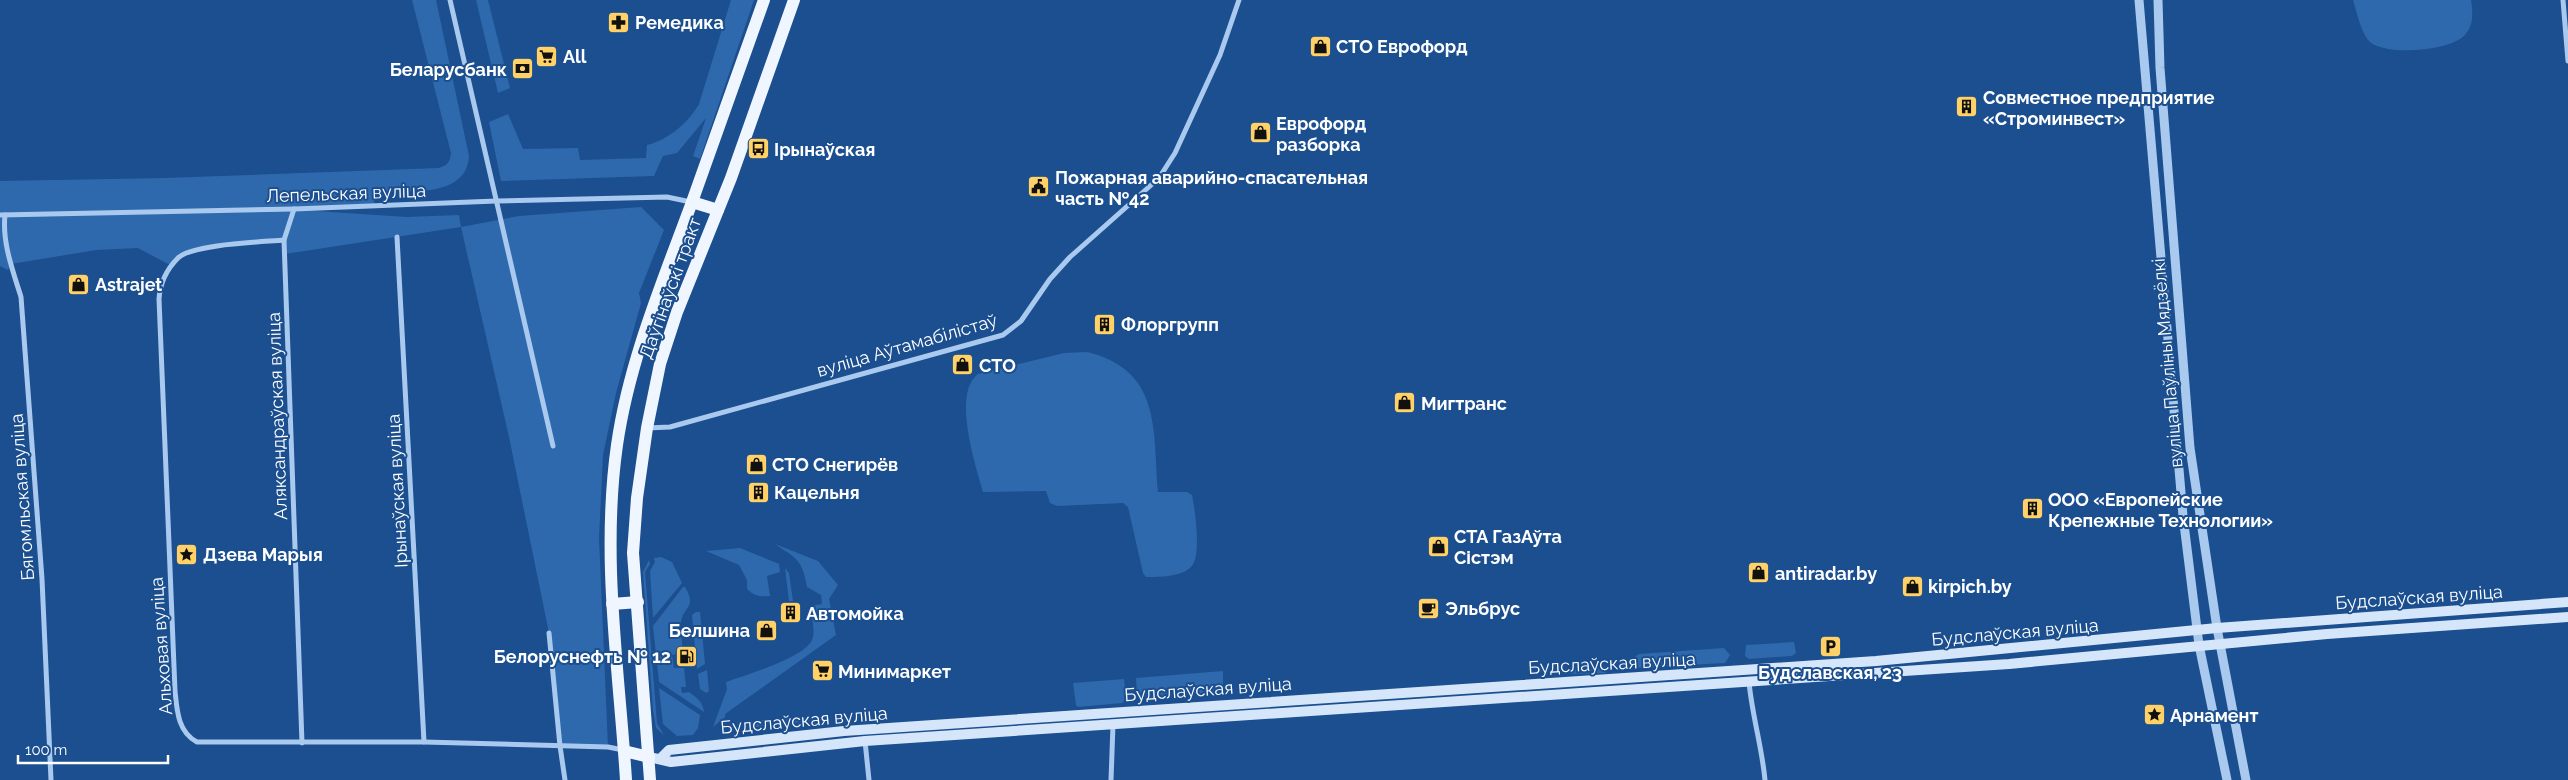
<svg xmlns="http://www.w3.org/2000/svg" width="2568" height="780" font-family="Raleway,sans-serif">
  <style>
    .green { fill: #2e69ad }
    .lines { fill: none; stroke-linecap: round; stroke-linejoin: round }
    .minor { stroke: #a9c9ee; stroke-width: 5 }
    .tertiary { stroke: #a9c9ee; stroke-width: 9 }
    .secondary { stroke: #d6e6fa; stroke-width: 10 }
    .primary { stroke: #f0f6ff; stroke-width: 12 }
    .labels { text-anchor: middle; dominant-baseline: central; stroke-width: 4; stroke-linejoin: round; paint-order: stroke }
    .poi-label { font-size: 18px; font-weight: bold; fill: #fff; stroke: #1b4f8f; text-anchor: start }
    .street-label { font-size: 18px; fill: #fff; stroke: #1b4f8f }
  </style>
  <rect width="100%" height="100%" fill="#1b4f8f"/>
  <!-- green -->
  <g class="green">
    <path d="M412,0H436L469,156C467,199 405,191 375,192L374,206L301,210L407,217L459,215L461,227L519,216L641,207L664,230L639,293L641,303L616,393L603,455L599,538L608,747L560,746L549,633L509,437L461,227L285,254L284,240L203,247L179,256L172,266L138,248L96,250L11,264L8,270L0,266V181L165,178L439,168C448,165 450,162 451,153Z"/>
    <path d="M476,0H488L510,88L498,93Z"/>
    <path d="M731,0H754L700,159L693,156L706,118L677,153L663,156L654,176L501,181L489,122L508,114L523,149L578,148L580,160L646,158L647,145C668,140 688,123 699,104Z"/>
    <path d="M2353,0H2471C2473,13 2474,26 2464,36C2449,51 2382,57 2368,40C2360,29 2357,13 2353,0Z"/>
    <path d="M1087,352C1162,370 1153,431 1158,492H1187L1192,495C1195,510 1202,557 1191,567C1181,577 1159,577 1146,577L1143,573L1128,507L1123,503L1057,506L1050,503L1046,491L983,492C975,464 952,393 978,374L1064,353Z"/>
    <path d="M775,544L818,561L838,585L829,599L836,635L725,714V717L713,727L727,689L726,682C745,675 804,658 812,640C816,630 811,616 810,606L822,604L821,595L807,587C802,559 797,559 775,544Z"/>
    <path d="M740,548L779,564L780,572L767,576L770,596C761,597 754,596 747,589V580L739,565L706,551Z"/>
    <path d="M661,557L672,562L682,583L653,618L650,571L655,562L654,558Z"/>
    <path d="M649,560L650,564L645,572L657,723L664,735L656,728L653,710L643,572Z"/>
    <path d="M785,568L789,573L793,601H789Z"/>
    <path d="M683,587H685C698,609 682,606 681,624C681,634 682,644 683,653L672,655L674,668H684L686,687H681L682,693L689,692C697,698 703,702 704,712L659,682L653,626Z"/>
    <path d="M696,612H700L705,664L697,669L692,615Z"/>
    <path d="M1794,642L1796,653L1792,656L1749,659L1745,656L1746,645Z"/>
    <path d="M1724,648L1730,655L1725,663L1632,668V659L1639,654Z"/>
    <path d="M1614,666L1605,673L1569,674L1567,669Z"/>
    <path d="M707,670L709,691L706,693L700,689L698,674Z"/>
    <path d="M1223,671V686L1217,692L1141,699L1137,695L1136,678Z"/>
    <path d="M1124,679L1126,699L1122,703L1078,707L1076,705L1073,683Z"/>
    <path d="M659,688L700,715L698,728L693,735L677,736L663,724Z"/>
    <path d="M771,719H806L811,721L748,728L756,721Z"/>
  </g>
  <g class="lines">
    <!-- minor -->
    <g class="minor">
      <path d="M450,0L553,446"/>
      <path d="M2563,0L2568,61"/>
      <path d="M294,209L284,240L302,743"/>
      <path d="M0,215L294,209L496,201L667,197L691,202"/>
      <path d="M5,215C2,243 13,271 21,297L42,579L51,780"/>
      <path d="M397,237L424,742"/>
      <path d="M284,240C262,242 192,244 178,258C166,270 160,283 159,299L175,691C177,711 178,732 197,742H424L608,747L623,750"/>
      <path d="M647,428L670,427L1003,335L1021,321L1050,279L1070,257L1159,178L1175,153L1220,55L1239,0"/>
      <path d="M549,633L560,746L565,780"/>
      <path d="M1749,682C1752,715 1762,747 1765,780"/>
      <path d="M865,741L869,780"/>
      <path d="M1111,780L1113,725"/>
    </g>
    <!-- tertiary -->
    <g class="tertiary">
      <path d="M2139,0L2183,516L2199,645L2227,780"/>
      <path d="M2158,0L2160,68L2190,448L2217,628L2246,780"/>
    </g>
    <!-- secondary -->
    <g class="secondary">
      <path d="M649,757L671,762L865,741L2009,664L2327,634L2568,617"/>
      <path d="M661,758L669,750L844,731L1876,661L2217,628L2568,602"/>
    </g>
    <!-- primary -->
    <g class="primary">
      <path d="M692,202L718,210"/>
      <path d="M612,604L638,602"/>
      <path d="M624,751L649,757"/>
      <path d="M626,780C619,669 601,557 617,445C629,361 663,281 692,202C716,135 740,67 764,0"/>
      <path d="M650,780L633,553L637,498L647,428L660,364L677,312L731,178L794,0"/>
    </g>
  </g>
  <!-- icons -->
  <defs>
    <symbol id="pharmacy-square" viewBox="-11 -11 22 22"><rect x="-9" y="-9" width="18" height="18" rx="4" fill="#ffd166" stroke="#1b4f8f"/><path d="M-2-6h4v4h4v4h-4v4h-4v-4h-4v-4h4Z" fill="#111"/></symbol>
    <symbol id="shop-square" viewBox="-11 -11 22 22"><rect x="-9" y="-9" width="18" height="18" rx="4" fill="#ffd166" stroke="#1b4f8f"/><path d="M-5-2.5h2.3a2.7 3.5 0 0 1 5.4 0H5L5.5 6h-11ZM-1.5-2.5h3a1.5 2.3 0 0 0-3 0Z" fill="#111"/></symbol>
    <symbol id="supermarket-square" viewBox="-11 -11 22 22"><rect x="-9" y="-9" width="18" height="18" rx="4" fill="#ffd166" stroke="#1b4f8f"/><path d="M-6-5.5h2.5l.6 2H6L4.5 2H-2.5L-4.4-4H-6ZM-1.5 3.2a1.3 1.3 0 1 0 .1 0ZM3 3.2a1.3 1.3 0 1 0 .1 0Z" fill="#111"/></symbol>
    <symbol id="bank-square" viewBox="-11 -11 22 22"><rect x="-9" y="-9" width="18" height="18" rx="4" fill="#ffd166" stroke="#1b4f8f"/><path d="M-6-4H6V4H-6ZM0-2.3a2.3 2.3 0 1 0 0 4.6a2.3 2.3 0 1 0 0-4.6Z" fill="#111"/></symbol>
    <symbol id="building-square" viewBox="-11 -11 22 22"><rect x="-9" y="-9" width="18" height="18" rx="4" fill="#ffd166" stroke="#1b4f8f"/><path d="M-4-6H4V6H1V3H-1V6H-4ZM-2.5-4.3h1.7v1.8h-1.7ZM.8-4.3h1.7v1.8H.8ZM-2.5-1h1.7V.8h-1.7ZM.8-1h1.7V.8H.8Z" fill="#111"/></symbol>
    <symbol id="bus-square" viewBox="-11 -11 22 22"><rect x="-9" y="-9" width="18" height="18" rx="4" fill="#ffd166" stroke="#1b4f8f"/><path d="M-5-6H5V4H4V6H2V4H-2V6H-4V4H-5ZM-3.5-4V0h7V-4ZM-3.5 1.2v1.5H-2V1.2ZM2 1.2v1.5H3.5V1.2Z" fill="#111"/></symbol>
    <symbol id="civic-square" viewBox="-11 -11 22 22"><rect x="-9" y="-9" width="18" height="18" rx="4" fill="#ffd166" stroke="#1b4f8f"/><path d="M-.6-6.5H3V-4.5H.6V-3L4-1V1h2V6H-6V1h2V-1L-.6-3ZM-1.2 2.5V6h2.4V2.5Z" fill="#111"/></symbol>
    <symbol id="sight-square" viewBox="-11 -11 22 22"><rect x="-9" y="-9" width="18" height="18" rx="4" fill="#ffd166" stroke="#1b4f8f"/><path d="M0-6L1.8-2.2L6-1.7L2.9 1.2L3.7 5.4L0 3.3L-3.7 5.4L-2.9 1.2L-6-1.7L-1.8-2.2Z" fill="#111"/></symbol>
    <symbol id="cafe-square" viewBox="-11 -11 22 22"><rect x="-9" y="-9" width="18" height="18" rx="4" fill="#ffd166" stroke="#1b4f8f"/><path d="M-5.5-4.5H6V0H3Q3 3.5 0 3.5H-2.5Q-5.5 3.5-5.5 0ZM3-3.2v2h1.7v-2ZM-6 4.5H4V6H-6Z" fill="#111"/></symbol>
    <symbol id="parking-square" viewBox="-11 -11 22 22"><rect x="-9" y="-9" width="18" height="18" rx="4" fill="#ffd166" stroke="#1b4f8f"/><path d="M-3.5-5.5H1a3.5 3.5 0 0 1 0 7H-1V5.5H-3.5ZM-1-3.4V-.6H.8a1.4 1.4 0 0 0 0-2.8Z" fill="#111"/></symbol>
    <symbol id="fuel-square" viewBox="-11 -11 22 22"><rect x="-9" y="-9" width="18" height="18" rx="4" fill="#ffd166" stroke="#1b4f8f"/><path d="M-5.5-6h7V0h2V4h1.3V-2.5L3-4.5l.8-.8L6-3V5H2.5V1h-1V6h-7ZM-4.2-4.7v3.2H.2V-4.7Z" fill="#111"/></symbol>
  </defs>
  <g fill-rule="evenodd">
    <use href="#pharmacy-square" x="606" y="10" width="25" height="25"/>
    <use href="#shop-square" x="1308" y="34" width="25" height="25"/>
    <use href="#supermarket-square" x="534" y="44" width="25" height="25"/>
    <use href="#bank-square" x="510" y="56" width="25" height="25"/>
    <use href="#building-square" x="1954" y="94" width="25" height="25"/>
    <use href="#shop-square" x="1248" y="120" width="25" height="25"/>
    <use href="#bus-square" x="746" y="136" width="25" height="25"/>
    <use href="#civic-square" x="1026" y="174" width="25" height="25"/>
    <use href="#shop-square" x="66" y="272" width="25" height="25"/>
    <use href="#building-square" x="1092" y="312" width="25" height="25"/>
    <use href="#shop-square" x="950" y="352" width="25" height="25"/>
    <use href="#shop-square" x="1392" y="390" width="25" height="25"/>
    <use href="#shop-square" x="744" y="452" width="25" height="25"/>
    <use href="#building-square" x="746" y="480" width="25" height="25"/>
    <use href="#building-square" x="2020" y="496" width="25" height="25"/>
    <use href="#shop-square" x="1426" y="534" width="25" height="25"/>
    <use href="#sight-square" x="174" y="542" width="25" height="25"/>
    <use href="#shop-square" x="1746" y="560" width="25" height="25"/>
    <use href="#shop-square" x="1900" y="574" width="25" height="25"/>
    <use href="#cafe-square" x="1416" y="596" width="25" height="25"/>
    <use href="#building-square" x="778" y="600" width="25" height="25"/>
    <use href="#shop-square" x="754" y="618" width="25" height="25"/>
    <use href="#parking-square" x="1818" y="634" width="25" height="25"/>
    <use href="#fuel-square" x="674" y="644" width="25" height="25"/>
    <use href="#supermarket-square" x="810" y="658" width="25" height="25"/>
    <use href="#sight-square" x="2142" y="702" width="25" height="25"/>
  </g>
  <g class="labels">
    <!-- poi labels -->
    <g class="poi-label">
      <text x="635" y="22">Ремедика</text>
      <text x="1336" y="46">СТО Еврофорд</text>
      <text x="563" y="56">All</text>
      <text x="507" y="69" text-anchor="end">Беларусбанк</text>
      <text x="1983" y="97">Совместное предприятие<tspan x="1983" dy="21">«Строминвест»</tspan></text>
      <text x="1276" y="123">Еврофорд<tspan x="1276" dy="21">разборка</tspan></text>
      <text x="774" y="149">Ірынаўская</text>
      <text x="1055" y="177">Пожарная аварийно-спасательная<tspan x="1055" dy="21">часть №42</tspan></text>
      <text x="95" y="284">Astrajet</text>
      <text x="1121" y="324">Флоргрупп</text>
      <text x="979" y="365">СТО</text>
      <text x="1421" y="403">Мигтранс</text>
      <text x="772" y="464">СТО Cнегирёв</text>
      <text x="774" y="492">Кацельня</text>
      <text x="2048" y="499">ООО «Европейские<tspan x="2048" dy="21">Крепежные Технологии»</tspan></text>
      <text x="1454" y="536">СТА ГазАўта<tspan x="1454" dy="21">Сістэм</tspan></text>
      <text x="203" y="554">Дзева Марыя</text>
      <text x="1775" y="573">antiradar.by</text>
      <text x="1928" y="586">kirpich.by</text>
      <text x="1445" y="608">Эльбрус</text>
      <text x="806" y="613">Автомойка</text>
      <text x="750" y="630" text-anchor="end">Белшина</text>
      <text x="671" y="656" text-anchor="end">Белоруснефть № 12</text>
      <text x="838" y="671">Минимаркет</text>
      <text x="1830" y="672" text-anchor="middle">Будславская, 23</text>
      <text x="2170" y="715">Арнамент</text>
    </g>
    <!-- street labels -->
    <g class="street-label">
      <text transform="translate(346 193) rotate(-2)">Лепельская вуліца</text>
      <text transform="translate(670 288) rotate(-70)">Даўгінаўскі тракт</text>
      <text transform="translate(907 345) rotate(-16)">вуліца Аўтамабілістаў</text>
      <text transform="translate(2167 363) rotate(-95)">вуліца Паўліны Мядзёлкі</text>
      <text transform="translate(277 416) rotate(-92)">Аляксандраўская вуліца</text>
      <text transform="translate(397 491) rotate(-93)">Ірынаўская вуліца</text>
      <text transform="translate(22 497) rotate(-94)">Бягомльская вуліца</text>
      <text transform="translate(2419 597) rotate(-4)">Будслаўская вуліца</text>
      <text transform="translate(2015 632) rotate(-5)">Будслаўская вуліца</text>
      <text transform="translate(161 646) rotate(-94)">Альховая вуліца</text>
      <text transform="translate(1612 663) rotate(-3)">Будслаўская вуліца</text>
      <text transform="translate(1208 689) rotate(-4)">Будслаўская вуліца</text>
      <text transform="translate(804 720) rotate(-5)">Будслаўская вуліца</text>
    </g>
  </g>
  <!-- scale -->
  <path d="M18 755v8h150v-8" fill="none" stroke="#ffffff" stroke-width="2.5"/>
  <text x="25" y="755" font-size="15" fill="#ffffff" stroke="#1b4f8f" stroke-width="4" paint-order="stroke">100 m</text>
</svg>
